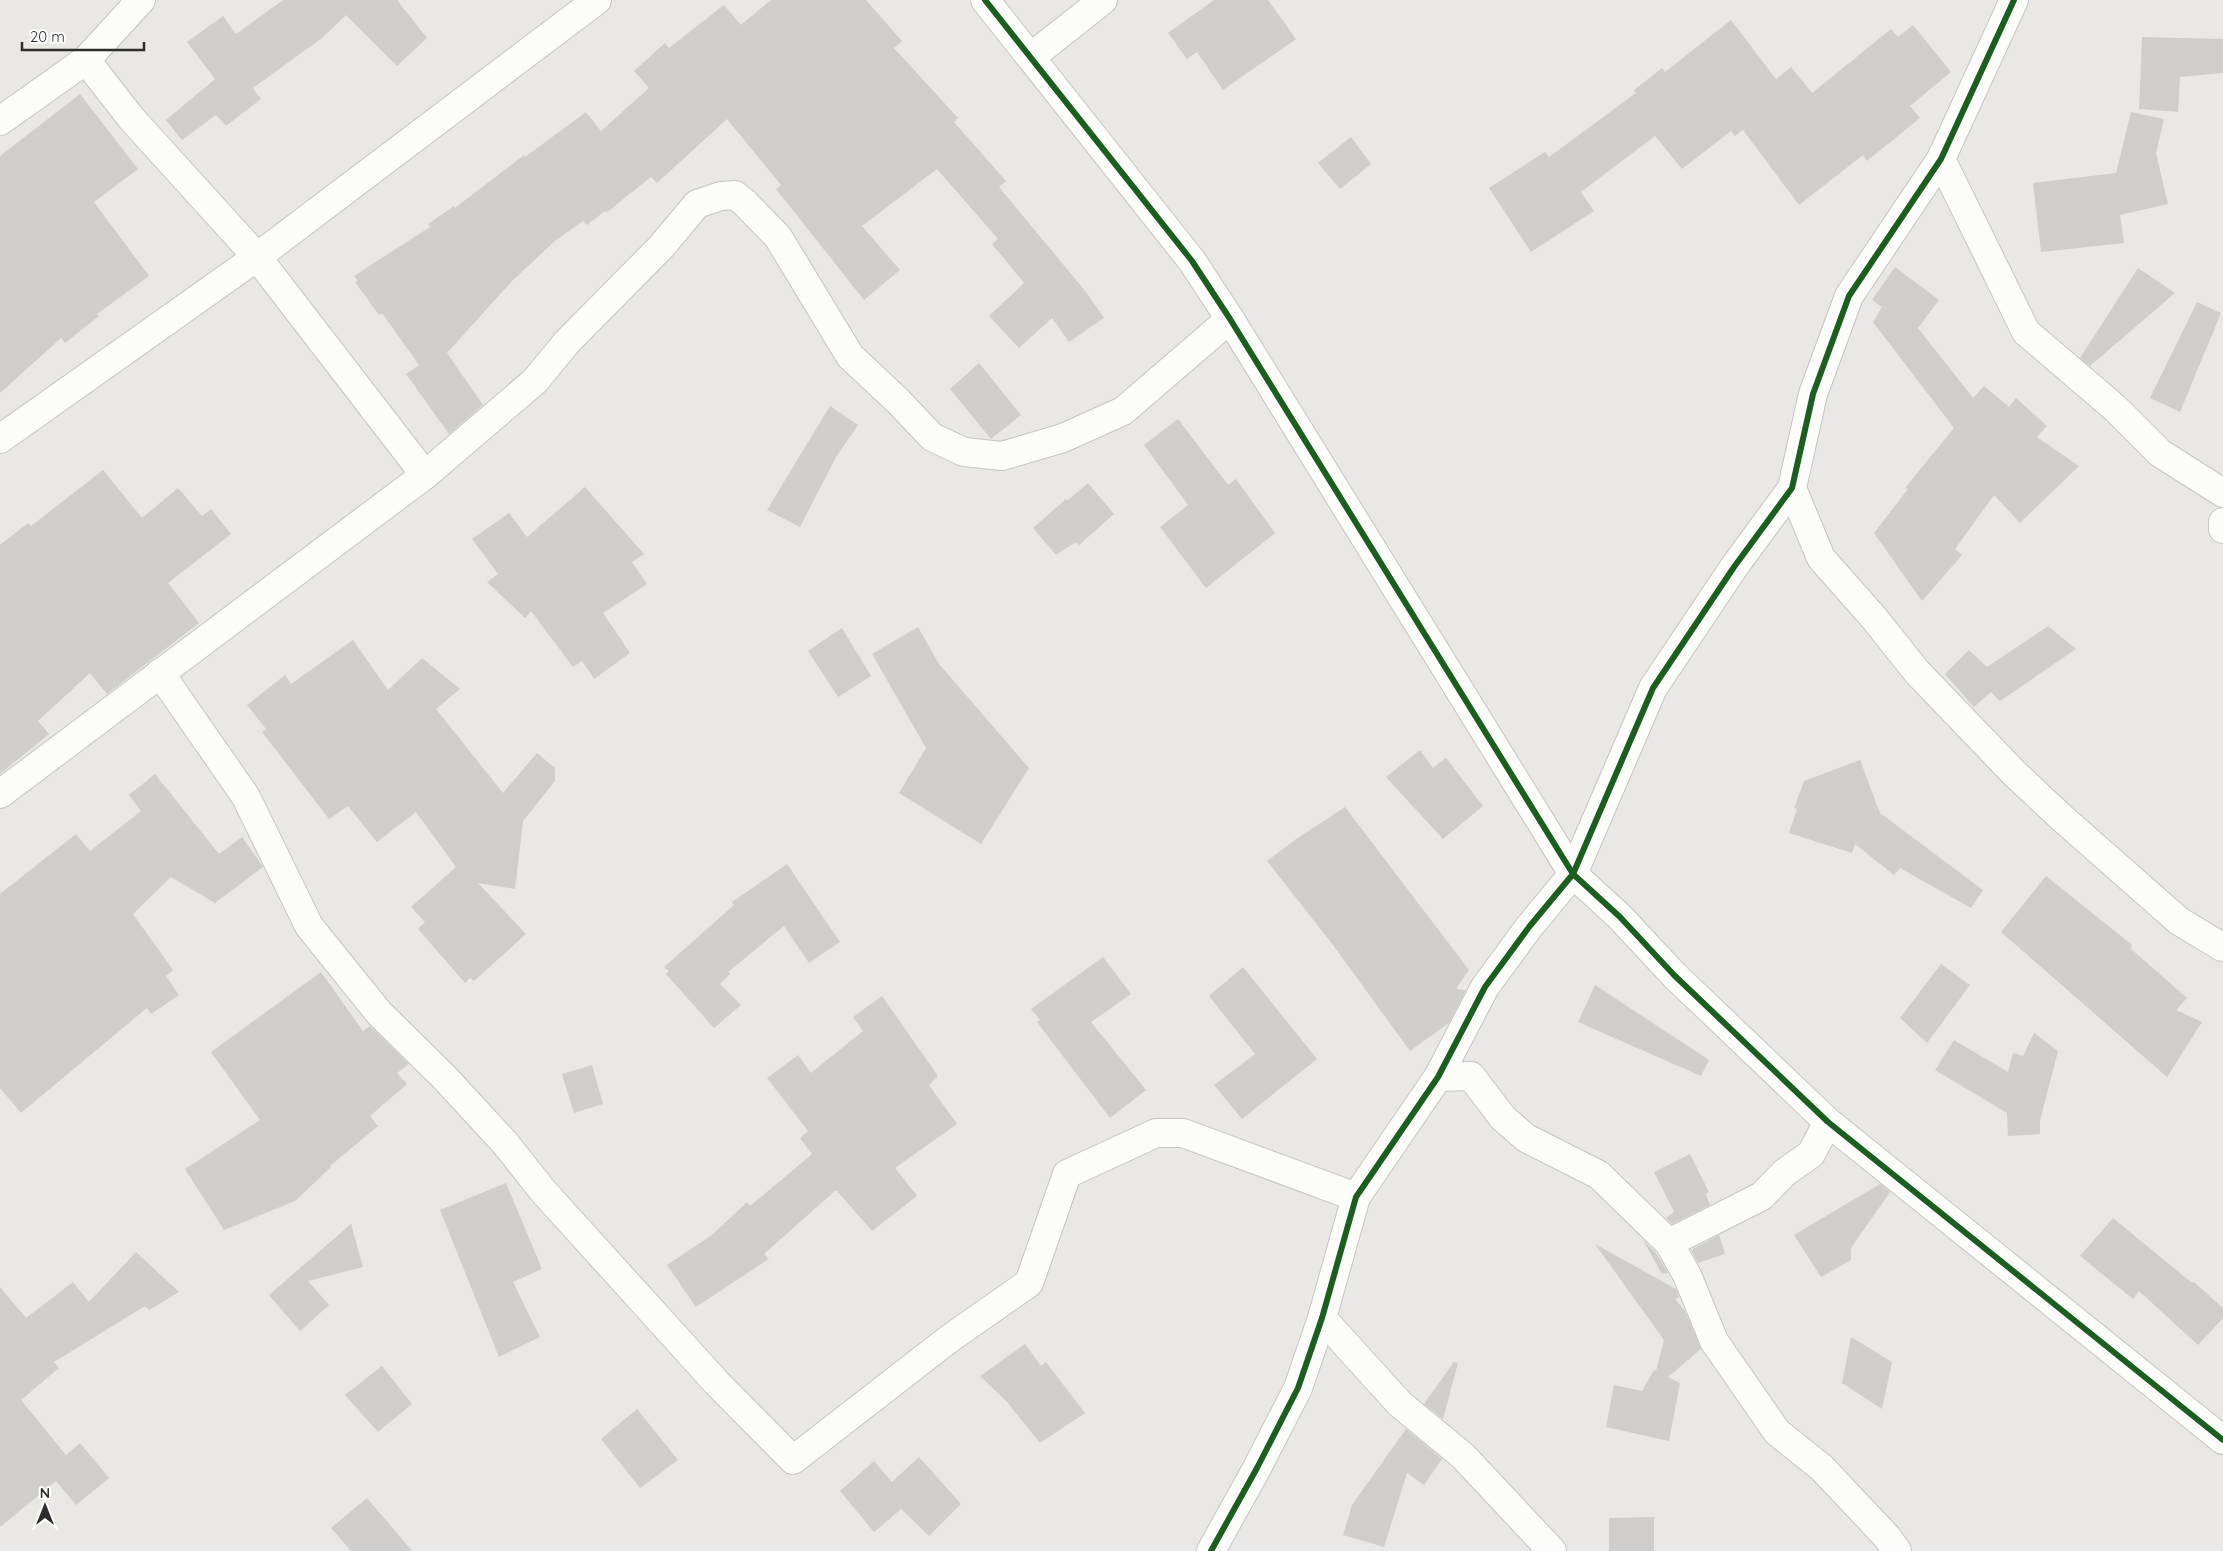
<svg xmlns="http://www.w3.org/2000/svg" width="2223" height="1551" font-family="Quicksand,sans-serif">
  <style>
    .building { fill: #cfcecb }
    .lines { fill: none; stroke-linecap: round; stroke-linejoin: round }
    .minor-casing { stroke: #c4c4c4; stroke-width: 30 }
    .minor { stroke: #fcfcfb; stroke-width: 28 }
    .cycleway-casing { stroke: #fff; stroke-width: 9 }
    .cycleway { stroke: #1b5e20; stroke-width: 6 }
  </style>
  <rect width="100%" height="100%" fill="#eae8e5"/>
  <!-- building -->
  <g class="building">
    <path d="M283,0H397L427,38L397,66L346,15L322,38L253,88L261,99L226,126L216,115L182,140L166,120L215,79L187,42L223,16L236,34Z"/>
    <path d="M771,0H866L902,41L894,48L958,118L954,122L1006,181L999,187L1086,292L1104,318L1069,342L1052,318L1019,348L989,316L1024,283L992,244L998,239L937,169L862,226L900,270L864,300L776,189L781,185L727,119L657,183L651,177L606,213L605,211L587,225L583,221L556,240L513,280L447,353L483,405L449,434L406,374L419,365L382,313L379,315L355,282L358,281L354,276L430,227L428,224L454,206L455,208L524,155L525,157L586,112L601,131L649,88L634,71L665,43L669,48L724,5L741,25Z"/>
    <path d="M1214,0H1268L1296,39L1223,90L1197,52L1187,59L1168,33Z"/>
    <path d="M1731,20L1776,79L1791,67L1812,93L1891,29L1898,37L1913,25L1951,72L1910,106L1920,118L1867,161L1863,155L1799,205L1743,130L1735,136L1731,131L1682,169L1655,136L1581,192L1594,211L1531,252L1489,188L1545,152L1549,157L1636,93L1634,90L1662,68L1665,72Z"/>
    <path d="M2142,37L2223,39V73L2180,77L2178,112L2139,109Z"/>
    <path d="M80,94L138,169L94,202L149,276L97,314L99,316L65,343L61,338L0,393V156Z"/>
    <path d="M2131,112L2164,119L2156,153L2168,204L2120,215L2124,243L2041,252L2033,183L2116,173Z"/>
    <path d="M1351,137L1371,164L1340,189L1318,163Z"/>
    <path d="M1895,267L1939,300L1918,328L1973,398L1984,386L2009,407L2016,398L2047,426L2037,437L2079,466L2020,523L1994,495L1955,549L1962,555L1922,601L1874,533L1908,489L1905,488L1954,428L1873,322L1882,307L1872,300Z"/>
    <path d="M2138,268L2175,293L2090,366L2080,358Z"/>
    <path d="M2197,302L2221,313L2180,412L2150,398Z"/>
    <path d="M979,363L1021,415L991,439L950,389Z"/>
    <path d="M830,406L858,425L836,457L800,527L767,510Z"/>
    <path d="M1178,419L1228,485L1236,479L1275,533L1206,588L1160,527L1188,505L1144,445Z"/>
    <path d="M103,470L142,518L178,488L202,516L211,509L231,534L168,583L199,623L107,694L90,673L38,721L49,734L0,774V545L28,523L31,526Z"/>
    <path d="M1088,483L1114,514L1079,545L1076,542L1056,555L1033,528L1066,499L1067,501Z"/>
    <path d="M585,487L644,554L632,562L647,584L603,613L630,653L594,679L582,661L573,667L531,611L525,618L487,582L498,574L472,539L509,513L527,537Z"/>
    <path d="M2048,626L2076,649L2000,701L1991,692L1974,707L1945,674L1969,650L1987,667Z"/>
    <path d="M918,627L939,664L1029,768L981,844L899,793L926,748L872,654Z"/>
    <path d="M842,628L871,676L838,697L808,651Z"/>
    <path d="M353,640L388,690L422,658L460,689L436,709L503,793L537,753L555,768V781L523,821L515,889L478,883L526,934L474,981L470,978L465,983L418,929L425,922L411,907L456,867L416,812L377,842L348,806L329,819L262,732L266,729L247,705L285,675L291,684Z"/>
    <path d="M1420,750L1433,768L1446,758L1483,806L1443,839L1386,777Z"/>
    <path d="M1860,760L1880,813L1983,890L1971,908L1900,868L1894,875L1855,844L1852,853L1789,833L1797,809L1794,808L1804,781Z"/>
    <path d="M155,774L219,854L242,837L263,867L215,903L171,877L133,914L173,970L166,976L179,995L151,1014L147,1008L21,1113L0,1088V894L76,834L90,851L141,811L129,795Z"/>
    <path d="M1345,807L1469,970L1456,989L1466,990L1449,1023L1410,1051L1333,945L1267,861L1296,839Z"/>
    <path d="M787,864L840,942L809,963L784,926L728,972L730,974L720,984L741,1005L714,1028L666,974L669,971L664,967L734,905L732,902Z"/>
    <path d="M2046,876L2132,945L2130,948L2187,998L2176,1010L2202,1022L2167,1077L2001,932Z"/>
    <path d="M1103,957L1131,994L1091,1022L1146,1090L1110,1118L1037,1022L1040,1020L1031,1009Z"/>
    <path d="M1941,964L1970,985L1927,1043L1900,1018Z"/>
    <path d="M1243,967L1317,1059L1242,1119L1214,1085L1255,1054L1209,996Z"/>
    <path d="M321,972L363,1031L370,1026L409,1064L397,1073L407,1084L370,1116L378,1126L330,1166L331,1167L295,1201L224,1230L185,1169L260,1120L211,1052Z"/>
    <path d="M1595,985L1709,1060L1701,1076L1578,1022Z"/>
    <path d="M882,996L938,1076L929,1085L957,1124L895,1168L917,1196L872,1231L836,1190L764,1254L769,1259L696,1307L667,1265L712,1235L747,1202L750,1206L812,1154L800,1138L808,1131L767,1078L798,1055L811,1073L863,1031L853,1017Z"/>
    <path d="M2034,1033L2058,1051L2040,1121V1134L2008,1136L2007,1113L1935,1070L1954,1040L2008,1072L2013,1053L2023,1056Z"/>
    <path d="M592,1065L603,1104L574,1113L562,1074Z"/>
    <path d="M1690,1154L1709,1192L1706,1194L1710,1205L1672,1224L1666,1218L1674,1212L1654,1172Z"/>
    <path d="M506,1183L542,1269L513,1282L540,1337L499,1357L440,1210Z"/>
    <path d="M1880,1184L1890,1192L1851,1248V1260L1821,1277L1794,1235Z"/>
    <path d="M2113,1218L2192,1283L2194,1282L2223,1308V1318L2198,1345L2139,1291L2133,1299L2080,1256Z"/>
    <path d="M351,1224L363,1267L308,1281L329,1305L300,1331L269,1295Z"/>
    <path d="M1719,1235L1725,1254L1698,1263L1691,1250Z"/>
    <path d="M1643,1240L1656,1253L1668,1273L1662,1274Z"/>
    <path d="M1595,1244L1676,1289L1679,1297L1675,1299L1685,1311L1701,1349L1668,1377L1680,1383L1669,1441L1606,1427L1614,1385L1642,1391L1654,1370L1656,1371L1664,1340Z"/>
    <path d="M136,1252L179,1292L149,1310L145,1306L54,1362L59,1368L21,1400L66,1455L80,1443L109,1478L76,1505L56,1481L0,1527V1287L26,1318L73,1282L89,1302Z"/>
    <path d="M1851,1337L1892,1362L1882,1409L1842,1383Z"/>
    <path d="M1025,1344L1041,1366L1046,1362L1085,1413L1040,1443L1007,1402L980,1376Z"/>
    <path d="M1454,1362L1458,1363L1443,1419L1424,1404Z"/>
    <path d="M382,1366L412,1404L378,1432L345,1395Z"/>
    <path d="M637,1409L678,1460L640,1488L601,1439Z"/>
    <path d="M1406,1429L1442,1459L1424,1485L1407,1473L1384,1547L1343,1535L1352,1505Z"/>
    <path d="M919,1457L961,1504L929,1536L901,1509L874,1532L840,1491L874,1461L892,1482Z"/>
    <path d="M367,1498L412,1551H351L331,1528Z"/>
    <path d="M1654,1517V1551H1609V1518Z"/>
  </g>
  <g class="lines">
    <defs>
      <g id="minor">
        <path d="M985,0L1192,261L1230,319L1573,874L1620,917L1674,975L1828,1122L2223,1440"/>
        <path d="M1031,57L1103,0"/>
        <path d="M86,60L141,0"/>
        <path d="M0,121L86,60L131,118L257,257L425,475"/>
        <path d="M1941,159L2026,332L2115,408L2160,453L2223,493"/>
        <path d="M0,439L257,257L597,0"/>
        <path d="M1792,488L1821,558L1874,618L1917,672L2014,773L2062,818L2179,921L2222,947"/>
        <path d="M2223,522V529"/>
        <path d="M160,673L246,797L309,926L379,1013L445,1078L505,1143L543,1191L716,1382L793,1460L949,1339L1029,1283L1067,1174L1156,1133H1183L1356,1197"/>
        <path d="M0,794L425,475L535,381L567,342L661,247L697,204L721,196L735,195L745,203L778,237L850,356L898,401L932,437L964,452L1002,456L1063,438L1123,411L1230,319"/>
        <path d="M1438,1077L1471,1076L1503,1118L1526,1138L1599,1175L1669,1243L1687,1275L1714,1341L1777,1432L1822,1468L1887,1537L1897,1551"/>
        <path d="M1669,1243L1762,1196L1784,1173L1811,1154L1828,1122"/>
        <path d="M1322,1318L1400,1404L1463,1456L1552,1551"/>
        <path d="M1211,1551L1257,1468L1298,1388L1322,1318L1356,1197L1438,1077L1485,987L1529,927L1573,874L1653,688L1734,567L1792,488L1813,394L1849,296L1941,159L2014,0"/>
      </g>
    </defs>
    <!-- minor casing -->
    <use href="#minor" class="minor-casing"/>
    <!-- minor -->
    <use href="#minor" class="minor"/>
    <defs>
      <g id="cycleway">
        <path d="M985,0L1192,261L1230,319L1573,874L1620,917L1674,975L1828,1122L2223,1440"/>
        <path d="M1211,1551L1257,1468L1298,1388L1322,1318L1356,1197L1438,1077L1485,987L1529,927L1573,874L1653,688L1734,567L1792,488L1813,394L1849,296L1941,159L2014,0"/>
      </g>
    </defs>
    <!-- cycleway casing -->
    <use href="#cycleway" class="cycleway-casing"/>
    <!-- cycleway -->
    <use href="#cycleway" class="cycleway"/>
  </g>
  <!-- north arrow -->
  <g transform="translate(45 1506)" stroke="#ffffff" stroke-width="4" paint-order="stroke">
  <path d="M0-4L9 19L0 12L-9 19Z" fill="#2d2d2d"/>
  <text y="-8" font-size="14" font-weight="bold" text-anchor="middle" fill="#2d2d2d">N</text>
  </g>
  <!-- scale -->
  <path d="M22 42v8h122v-8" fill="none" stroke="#2d2d2d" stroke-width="2.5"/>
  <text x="30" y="42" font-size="15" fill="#2d2d2d" stroke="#ffffff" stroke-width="4" paint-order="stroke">20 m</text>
</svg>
